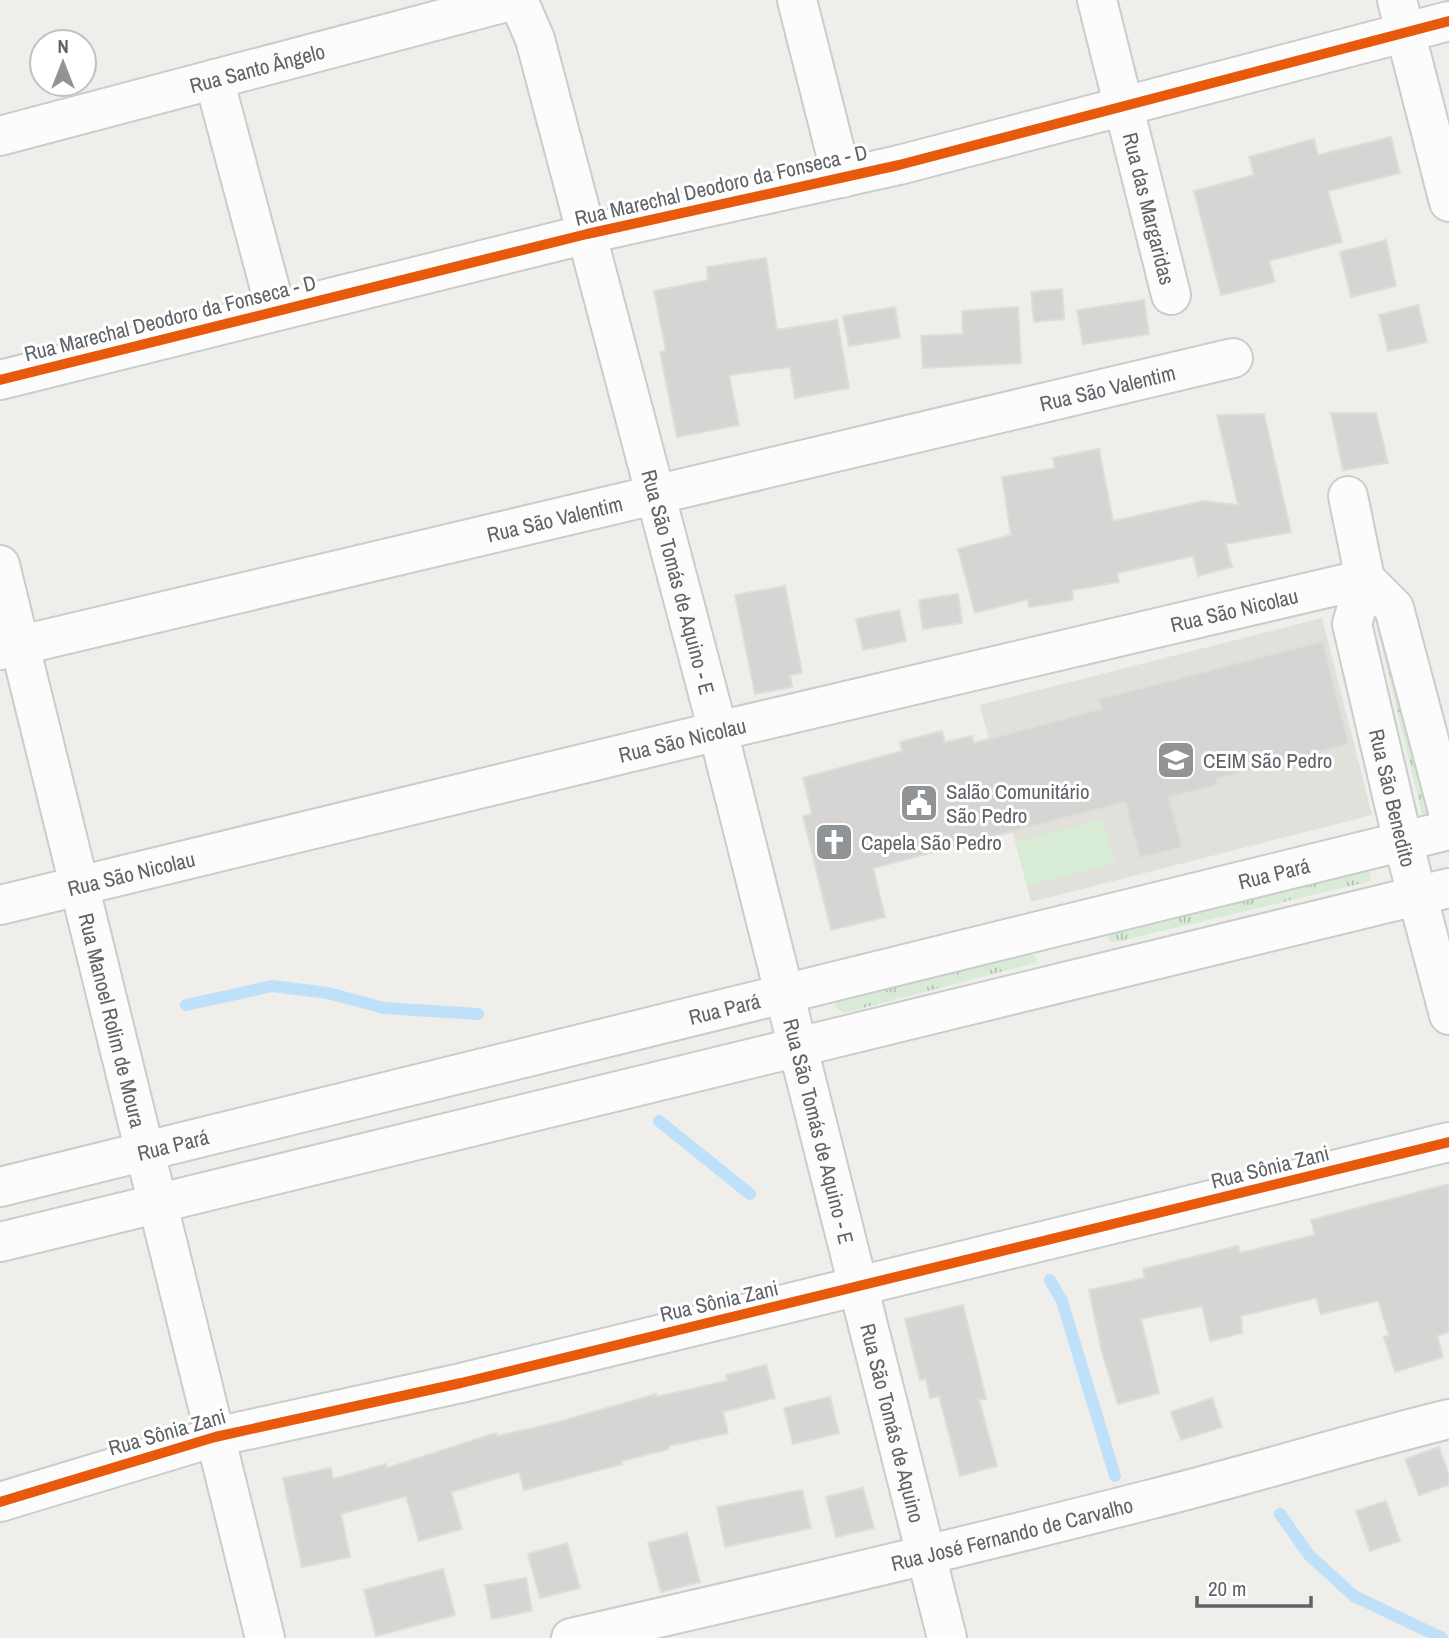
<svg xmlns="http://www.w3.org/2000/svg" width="1449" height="1638" font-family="'Archivo Narrow',sans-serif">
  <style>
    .education { fill: #e2e0da }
    .grass { fill: url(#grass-tufts) }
    .pitch { fill: #d8ebd6 }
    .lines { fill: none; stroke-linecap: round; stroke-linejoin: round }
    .stream { stroke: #bfe0f9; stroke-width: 12 }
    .building { fill: #d6d5d3; stroke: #deddd9; stroke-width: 2 }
    .minor-casing { stroke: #cbcccc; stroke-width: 42 }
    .minor { stroke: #fdfcfc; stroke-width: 38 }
    .cycleway-casing { stroke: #fff; stroke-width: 15 }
    .cycleway { stroke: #e8590c; stroke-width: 10 }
    .labels { text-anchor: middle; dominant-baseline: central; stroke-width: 6; stroke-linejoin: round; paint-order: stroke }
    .street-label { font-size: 21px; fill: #5f6368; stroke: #fff }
    .poi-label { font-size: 21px; fill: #5f6368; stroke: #fff; text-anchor: start }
  </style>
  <defs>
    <pattern id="grass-tufts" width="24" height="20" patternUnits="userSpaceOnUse" patternTransform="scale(1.75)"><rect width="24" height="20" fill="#d8ebd6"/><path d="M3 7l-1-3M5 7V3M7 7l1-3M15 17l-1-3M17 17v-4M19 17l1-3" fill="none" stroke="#b2c2b1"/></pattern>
  </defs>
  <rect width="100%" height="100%" fill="#efeeea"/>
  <!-- education -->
  <path class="education" d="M1322,618L1372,815L1031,902L980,705Z"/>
  <!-- grass -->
  <g class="grass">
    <path d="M1380,620L1431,814L1427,816L1422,814L1376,623Z"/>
    <path d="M1363,870L1370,873L1371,881L1112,943L1107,938L1112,932Z"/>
    <path d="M1025,954L1034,955L1038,962L844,1013L835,1007L837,1002Z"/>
  </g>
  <!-- pitch -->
  <path class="pitch" d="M1103,819L1115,864L1027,886L1015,842Z"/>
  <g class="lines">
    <!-- stream -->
    <g class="stream">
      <path d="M186,1005L272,986L328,993L384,1008L478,1014"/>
      <path d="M659,1121L750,1194"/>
      <path d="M1050,1280L1062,1301L1115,1476"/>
      <path d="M1280,1514L1309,1555L1354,1596L1442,1638"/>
    </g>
  </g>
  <!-- building -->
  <g class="building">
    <path d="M1391,137L1400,173L1328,191L1342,242L1269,261L1275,282L1221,295L1194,191L1254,175L1249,157L1314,139L1318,155Z"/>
    <path d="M1386,240L1396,286L1351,297L1340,252Z"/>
    <path d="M766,258L777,330L837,320L849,388L795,398L790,367L729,375L739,425L677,437L660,352L666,351L654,291L708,280L707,267Z"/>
    <path d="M1062,289L1064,319L1034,322L1031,292Z"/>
    <path d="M1144,300L1149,334L1083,344L1077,310Z"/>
    <path d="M1418,305L1427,342L1388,351L1379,315Z"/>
    <path d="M895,307L900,338L849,346L843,316Z"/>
    <path d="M1018,307L1021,363L923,368L921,336L963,334L962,311Z"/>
    <path d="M1331,413H1376L1388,463L1343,470Z"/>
    <path d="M1264,414L1291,532L1226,544L1232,567L1198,576L1193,556L1117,573L1119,582L1072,590L1073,600L1029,607L1028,599L975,613L958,549L1011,535L1002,477L1055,468L1053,458L1099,449L1113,521L1204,501L1238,505L1217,415Z"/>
    <path d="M785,586L802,673L790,675L792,687L755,694L735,595Z"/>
    <path d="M958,594L962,623L923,629L919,600Z"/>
    <path d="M899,610L906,641L863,650L856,619Z"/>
    <path d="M1323,641L1349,744L1216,779L1217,785L1169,797L1182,847L1140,858L1125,802L873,868L885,917L831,930L803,816L812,814L803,778L902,751L900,742L942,731L945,742L972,736L974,743L1101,709L1099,699Z"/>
    <path d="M1449,1184V1332L1437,1336L1443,1357L1395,1372L1384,1337L1389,1335L1378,1301L1321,1314L1316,1298L1241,1316L1242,1333L1210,1341L1202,1306L1141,1319L1159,1393L1118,1404L1102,1352L1089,1290L1145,1278L1143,1269L1238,1246L1240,1253L1315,1235L1311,1220Z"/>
    <path d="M963,1305L986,1399L979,1400L997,1466L960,1476L939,1396L930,1398L926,1379L920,1380L905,1319Z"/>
    <path d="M766,1365L775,1398L723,1412L728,1433L669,1446V1449L621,1461L622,1464L524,1490L519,1472L451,1492L462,1529L419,1541L406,1496L341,1514L350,1557L302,1567L283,1478L331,1468L333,1479L386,1464L387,1468L496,1433L497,1436L551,1424L656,1394V1397L727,1381L726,1375Z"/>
    <path d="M830,1397L839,1433L793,1444L784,1408Z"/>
    <path d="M1212,1398L1222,1427L1181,1440L1171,1412Z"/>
    <path d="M1439,1447L1449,1475V1485L1419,1495L1405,1459Z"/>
    <path d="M863,1488L874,1528L836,1537L826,1497Z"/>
    <path d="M802,1490L811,1528L725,1547L717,1507Z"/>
    <path d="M1386,1501L1400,1541L1370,1551L1356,1511Z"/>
    <path d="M687,1533L700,1582L661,1592L648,1543Z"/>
    <path d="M567,1543L580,1588L540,1598L528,1554Z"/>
    <path d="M443,1569L455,1615L376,1636L364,1590Z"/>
    <path d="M526,1578L532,1611L492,1619L485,1585Z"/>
  </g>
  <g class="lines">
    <defs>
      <g id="minor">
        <path id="s1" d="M518,0L535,39L718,731L947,1638"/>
        <path d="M797,0L842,178"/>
        <path id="s2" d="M1097,0L1171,295"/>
        <path d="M1397,0L1449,202"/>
        <path d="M214,79L276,311"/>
        <path id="s3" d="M0,136L514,0"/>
        <path d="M0,380L587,234L899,165L1449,21"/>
        <path id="s4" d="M1348,496L1365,579L1352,624L1403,842L1449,1015"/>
        <path id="s5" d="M0,565L265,1638"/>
        <path d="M1365,579L1394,608L1449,815"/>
        <path id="s6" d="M0,650L1233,358"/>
        <path id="s7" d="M0,905L718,731L1365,579"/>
        <path id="s8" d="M0,1187L1449,830"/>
        <path d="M0,1242L1449,888"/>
        <path d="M0,1502L215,1437L461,1383L1449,1142"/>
        <path id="s9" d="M571,1638C764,1594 956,1549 1148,1500C1249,1475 1348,1444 1449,1419"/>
      </g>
    </defs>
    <!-- minor casing -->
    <use href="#minor" class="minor-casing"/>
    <!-- minor -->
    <use href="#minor" class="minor"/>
    <defs>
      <g id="cycleway">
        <path d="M0,380L587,234L899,165L1449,21"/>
        <path d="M0,1502L215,1437L461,1383L1449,1142"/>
      </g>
    </defs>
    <!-- cycleway casing -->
    <use href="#cycleway" class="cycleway-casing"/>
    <!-- cycleway -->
    <use href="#cycleway" class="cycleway"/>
  </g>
  <!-- icons -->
  <defs>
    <symbol id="school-square" viewBox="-11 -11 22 22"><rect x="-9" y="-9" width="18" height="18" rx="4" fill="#919496" stroke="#fff"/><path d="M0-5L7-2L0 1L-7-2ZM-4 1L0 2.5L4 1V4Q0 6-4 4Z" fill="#fff"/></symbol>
    <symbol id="civic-square" viewBox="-11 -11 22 22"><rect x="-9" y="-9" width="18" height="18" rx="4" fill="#919496" stroke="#fff"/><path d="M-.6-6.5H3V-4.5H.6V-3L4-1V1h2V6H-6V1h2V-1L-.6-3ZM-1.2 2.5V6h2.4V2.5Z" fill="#fff"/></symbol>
    <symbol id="church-square" viewBox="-11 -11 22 22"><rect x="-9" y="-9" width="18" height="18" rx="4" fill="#919496" stroke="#fff"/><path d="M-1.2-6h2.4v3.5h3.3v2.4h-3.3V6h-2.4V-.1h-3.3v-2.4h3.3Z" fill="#fff"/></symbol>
  </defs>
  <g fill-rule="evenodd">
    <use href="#school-square" x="1154" y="738" width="44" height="44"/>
    <use href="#civic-square" x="897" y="781" width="44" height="44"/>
    <use href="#church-square" x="812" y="820" width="44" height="44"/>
  </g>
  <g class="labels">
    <!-- street labels -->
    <g class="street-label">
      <text stroke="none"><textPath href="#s3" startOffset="266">Rua Santo Ângelo</textPath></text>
      <text transform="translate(721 185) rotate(-13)">Rua Marechal Deodoro da Fonseca - D</text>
      <text stroke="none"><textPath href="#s2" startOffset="215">Rua das Margaridas</textPath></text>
      <text transform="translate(170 318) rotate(-14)">Rua Marechal Deodoro da Fonseca - D</text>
      <text stroke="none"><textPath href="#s6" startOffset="1138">Rua São Valentim</textPath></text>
      <text stroke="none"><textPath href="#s6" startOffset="570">Rua São Valentim</textPath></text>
      <text stroke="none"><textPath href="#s1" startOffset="604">Rua São Tomás de Aquino - E</textPath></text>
      <text stroke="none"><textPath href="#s7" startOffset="1269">Rua São Nicolau</textPath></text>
      <text stroke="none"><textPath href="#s7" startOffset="702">Rua São Nicolau</textPath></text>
      <text stroke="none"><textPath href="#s4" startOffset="310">Rua São Benedito</textPath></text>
      <text stroke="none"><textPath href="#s8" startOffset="1312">Rua Pará</textPath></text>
      <text stroke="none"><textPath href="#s7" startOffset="135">Rua São Nicolau</textPath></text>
      <text stroke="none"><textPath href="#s8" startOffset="746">Rua Pará</textPath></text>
      <text stroke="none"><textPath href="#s5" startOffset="469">Rua Manoel Rolim de Moura</textPath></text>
      <text stroke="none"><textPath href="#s1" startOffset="1171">Rua São Tomás de Aquino - E</textPath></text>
      <text stroke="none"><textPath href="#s8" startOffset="178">Rua Pará</textPath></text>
      <text transform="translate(1270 1167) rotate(-14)">Rua Sônia Zani</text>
      <text transform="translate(719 1301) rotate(-13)">Rua Sônia Zani</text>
      <text stroke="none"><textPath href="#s1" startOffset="1472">Rua São Tomás de Aquino</textPath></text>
      <text transform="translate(167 1432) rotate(-16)">Rua Sônia Zani</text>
      <text stroke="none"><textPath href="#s9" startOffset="453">Rua José Fernando de Carvalho</textPath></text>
    </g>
    <!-- poi labels -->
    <g class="poi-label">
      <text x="1203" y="760">CEIM São Pedro</text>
      <text x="946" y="791">Salão Comunitário<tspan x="946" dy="24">São Pedro</tspan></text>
      <text x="861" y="842">Capela São Pedro</text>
    </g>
  </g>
  <!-- north arrow -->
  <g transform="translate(63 63)"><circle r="33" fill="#ffffff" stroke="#bfc1c3" stroke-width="2"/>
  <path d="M0-5L12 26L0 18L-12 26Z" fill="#919496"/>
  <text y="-10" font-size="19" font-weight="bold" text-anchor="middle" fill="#5f6368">N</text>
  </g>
  <!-- scale -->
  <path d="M1197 1596v10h114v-10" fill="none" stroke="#5f6368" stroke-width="3.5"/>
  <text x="1208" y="1596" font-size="21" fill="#5f6368" stroke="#ffffff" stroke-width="5" paint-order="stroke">20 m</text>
</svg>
